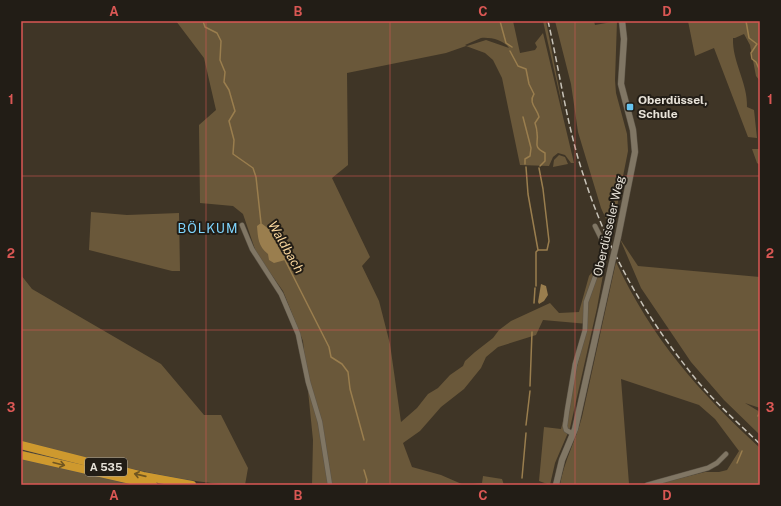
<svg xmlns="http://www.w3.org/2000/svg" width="781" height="506" font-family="'Public Sans',sans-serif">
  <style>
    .green { fill: #6a583a; fill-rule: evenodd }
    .water { fill: #9a7e4e }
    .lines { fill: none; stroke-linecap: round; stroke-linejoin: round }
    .stream { stroke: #9a7e4e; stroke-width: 1.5 }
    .minor-casing { stroke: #5c5447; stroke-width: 5.5 }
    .tertiary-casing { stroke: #5c5447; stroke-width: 7 }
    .motorway-casing { stroke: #5c5447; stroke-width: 9 }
    .minor { stroke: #807664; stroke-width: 4.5 }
    .tertiary { stroke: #807664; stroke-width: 6 }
    .motorway { stroke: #ce992e; stroke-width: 8 }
    .rail { stroke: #c8c3b8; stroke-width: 1.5; stroke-dasharray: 6 3; stroke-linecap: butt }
    .tertiary-bridge-casing { stroke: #5c5447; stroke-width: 7; stroke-linecap: butt }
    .tertiary-bridge { stroke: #807664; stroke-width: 6 }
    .oneway { stroke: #6f5521 }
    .grid { fill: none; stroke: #da5754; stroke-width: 1; stroke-opacity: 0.55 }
    .poi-dot { fill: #67c4ef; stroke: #221d16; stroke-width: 1.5 }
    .labels { text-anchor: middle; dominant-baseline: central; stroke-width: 4; stroke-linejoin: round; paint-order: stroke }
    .shield { fill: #221d16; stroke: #ada89e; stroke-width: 1 }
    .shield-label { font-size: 11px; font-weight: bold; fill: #e8e3d9 }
    .poi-label { font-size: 12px; font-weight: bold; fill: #e8e3d9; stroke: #221d16; text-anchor: start }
    .street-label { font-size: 12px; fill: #e8e3d9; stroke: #221d16 }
    .neighbourhood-label { font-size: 13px; letter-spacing: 1px; fill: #7ed3fb; stroke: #221d16 }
    .water-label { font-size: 13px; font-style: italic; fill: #f9d69d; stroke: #221d16 }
    .neatline { fill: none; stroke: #da5754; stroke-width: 1.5 }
    .grid-label { font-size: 13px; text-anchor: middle; font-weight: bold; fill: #da5754 }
  </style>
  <rect width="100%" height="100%" fill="#3f3526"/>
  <!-- green -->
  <g class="green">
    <path d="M176,21H513L520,53L535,50L537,47L535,43L543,33L574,163H571L565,155L558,153L553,157L549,166L520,165L502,78L493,60L485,53L466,46L446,53L347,73L348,165L332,178L370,257L362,266L379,301L390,344L401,422L417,408L428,394L438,388L450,375L463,366L465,361L475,352L493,338L499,330L511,321L550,303L559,313L579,312L589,276L607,253L597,308L570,428L555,463L550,485L539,481L544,427L561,429L588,324L543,320L536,335L498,347L486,357L481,368L464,389L441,407L420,431L403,443L412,467L441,475L464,485L482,483L483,476L502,479L504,485H312L313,440L303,341L283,291L266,267H261L243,214L233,206L200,203L199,125L216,110L204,58ZM481,38C490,37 504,40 509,48L486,40L467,46L465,45Z"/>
    <path d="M543,21H546L564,114Z"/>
    <path d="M555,21H594L595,25L617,21L615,80L616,93L627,134L628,151L612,232L601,208L578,132L571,84Z"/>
    <path d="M688,21H760V81L756,76L750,45L744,34L735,38H733C732,62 748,83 747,107L754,110L757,138L748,137L714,48L695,56Z"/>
    <path d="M752,149H760V165L757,163Z"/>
    <path d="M559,155L565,157L568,164L553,167L554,160Z"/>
    <path d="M91,212L127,215L179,213L180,271H172L89,250Z"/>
    <path d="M620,239L638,266L760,277V408L745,403L760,412V435L724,400L691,362L641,288Z"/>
    <path d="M616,262C652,339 698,391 760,448V485H653L705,472H719L727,470L739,451L715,419L699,405L621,379L629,484L560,485C564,461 576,440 582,417Z"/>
    <path d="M21,275L32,289L161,364L204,415H221L248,468L245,485C203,485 160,475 119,466C86,458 53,450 21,441Z"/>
    <path d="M21,457L133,485H21Z"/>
  </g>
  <!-- water -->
  <g class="water">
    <path d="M261,223L282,239L293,253L285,260L274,263L269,260L268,254C258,246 258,238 257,226Z"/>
    <path d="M541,284L546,286L548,295L544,301L539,304L538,302Z"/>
  </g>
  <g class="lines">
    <!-- stream -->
    <g class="stream">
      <path d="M203,21L205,27L217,33L221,41L220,60L225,72L224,82L229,90L235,111L229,121L234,140L233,154L253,168L256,177L261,223"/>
      <path d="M500,21L506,43L512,47"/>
      <path d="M746,21L749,38L757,44L751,53L752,59L756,62L760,71"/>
      <path d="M510,51L518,66L526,69L529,84L534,94C528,103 537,108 539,117L535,123C536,126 537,129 537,133C539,144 532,146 545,153V161L540,166"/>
      <path d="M523,117L531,148L530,156L525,159V164"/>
      <path d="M526,167L528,194L538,250L536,252V286"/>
      <path d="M538,250H547L549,241L543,189L539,168"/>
      <path d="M284,258L329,347L331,357L342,364L348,372L350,389L364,440"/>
      <path d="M534,303L535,288"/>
      <path d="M530,386L532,332"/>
      <path d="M758,416L760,411"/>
      <path d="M526,425L530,391"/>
      <path d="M737,463L742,451"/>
      <path d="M364,470L367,480L366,485"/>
      <path d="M522,478L526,433"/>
    </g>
    <defs>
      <g id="minor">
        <path d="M242,225L252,249L281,294L298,334L308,382L320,422L330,485"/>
        <path d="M573,434L566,430L565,426L567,411L575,364L585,330L586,302L604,252L602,240L595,226"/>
        <path d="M647,485L708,468L717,463L726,454"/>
      </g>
      <g id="tertiary">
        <path d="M618,237L635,152L633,130L621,84L624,39L622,21"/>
        <path d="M556,485L562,460L575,429L613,258"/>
      </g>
      <g id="motorway">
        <path d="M21,445L143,476L192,485"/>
        <path d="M21,455L153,485"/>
      </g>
    </defs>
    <!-- minor casing -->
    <use href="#minor" class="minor-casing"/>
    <!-- tertiary casing -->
    <use href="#tertiary" class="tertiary-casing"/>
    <!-- motorway casing -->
    <use href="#motorway" class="motorway-casing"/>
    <!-- minor -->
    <use href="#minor" class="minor"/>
    <!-- tertiary -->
    <use href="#tertiary" class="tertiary"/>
    <!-- motorway -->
    <use href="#motorway" class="motorway"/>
    <!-- rail -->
    <path class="rail" d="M548,21C560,73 567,127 584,177C606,246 642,311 687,368C708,396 735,420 760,444"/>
    <defs>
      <path id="tertiary-bridge" d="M613,258L618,237"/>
    </defs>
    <!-- tertiary-bridge casing -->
    <use href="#tertiary-bridge" class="tertiary-bridge-casing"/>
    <!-- tertiary-bridge -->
    <use href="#tertiary-bridge" class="tertiary-bridge"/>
  </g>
  <!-- one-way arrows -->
  <defs><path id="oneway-shaft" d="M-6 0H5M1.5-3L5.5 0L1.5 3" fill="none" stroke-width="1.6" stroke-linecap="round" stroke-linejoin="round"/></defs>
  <g class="oneway">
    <use href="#oneway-shaft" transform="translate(59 464) rotate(14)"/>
    <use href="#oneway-shaft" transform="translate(140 475) rotate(-167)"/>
  </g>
  <!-- grid -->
  <path class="grid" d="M206,21V485M390,21V485M575,21V485M21,176H760M21,330H760"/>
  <!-- markers -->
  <rect class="poi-dot" x="626" y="103" width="8" height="8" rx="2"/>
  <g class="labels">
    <!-- shield labels -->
    <rect class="shield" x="85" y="458" width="42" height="18" rx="3"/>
    <g class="shield-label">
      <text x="106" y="467">A 535</text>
    </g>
    <!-- poi labels -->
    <g class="poi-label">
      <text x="638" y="100">Oberdüssel,<tspan x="638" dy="14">Schule</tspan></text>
    </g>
    <!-- street labels -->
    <g class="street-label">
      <text transform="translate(609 226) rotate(-77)">Oberdüsseler Weg</text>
    </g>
    <!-- neighbourhood labels -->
    <g class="neighbourhood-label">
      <text x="208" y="228">BÖLKUM</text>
    </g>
    <!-- water labels -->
    <g class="water-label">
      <text transform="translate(286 247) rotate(60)">Waldbach</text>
    </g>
  </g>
  <!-- border -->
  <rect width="781" height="506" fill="none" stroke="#221d16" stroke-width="44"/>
  <rect x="22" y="22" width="737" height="462" class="neatline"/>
  <g class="grid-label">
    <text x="114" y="16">A</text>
    <text x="298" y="16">B</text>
    <text x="483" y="16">C</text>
    <text x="667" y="16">D</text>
    <text x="11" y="104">1</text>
    <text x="770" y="104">1</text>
    <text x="11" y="258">2</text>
    <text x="770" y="258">2</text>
    <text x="11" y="412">3</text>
    <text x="770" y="412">3</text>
    <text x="114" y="500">A</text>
    <text x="298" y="500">B</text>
    <text x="483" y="500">C</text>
    <text x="667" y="500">D</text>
  </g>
</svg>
